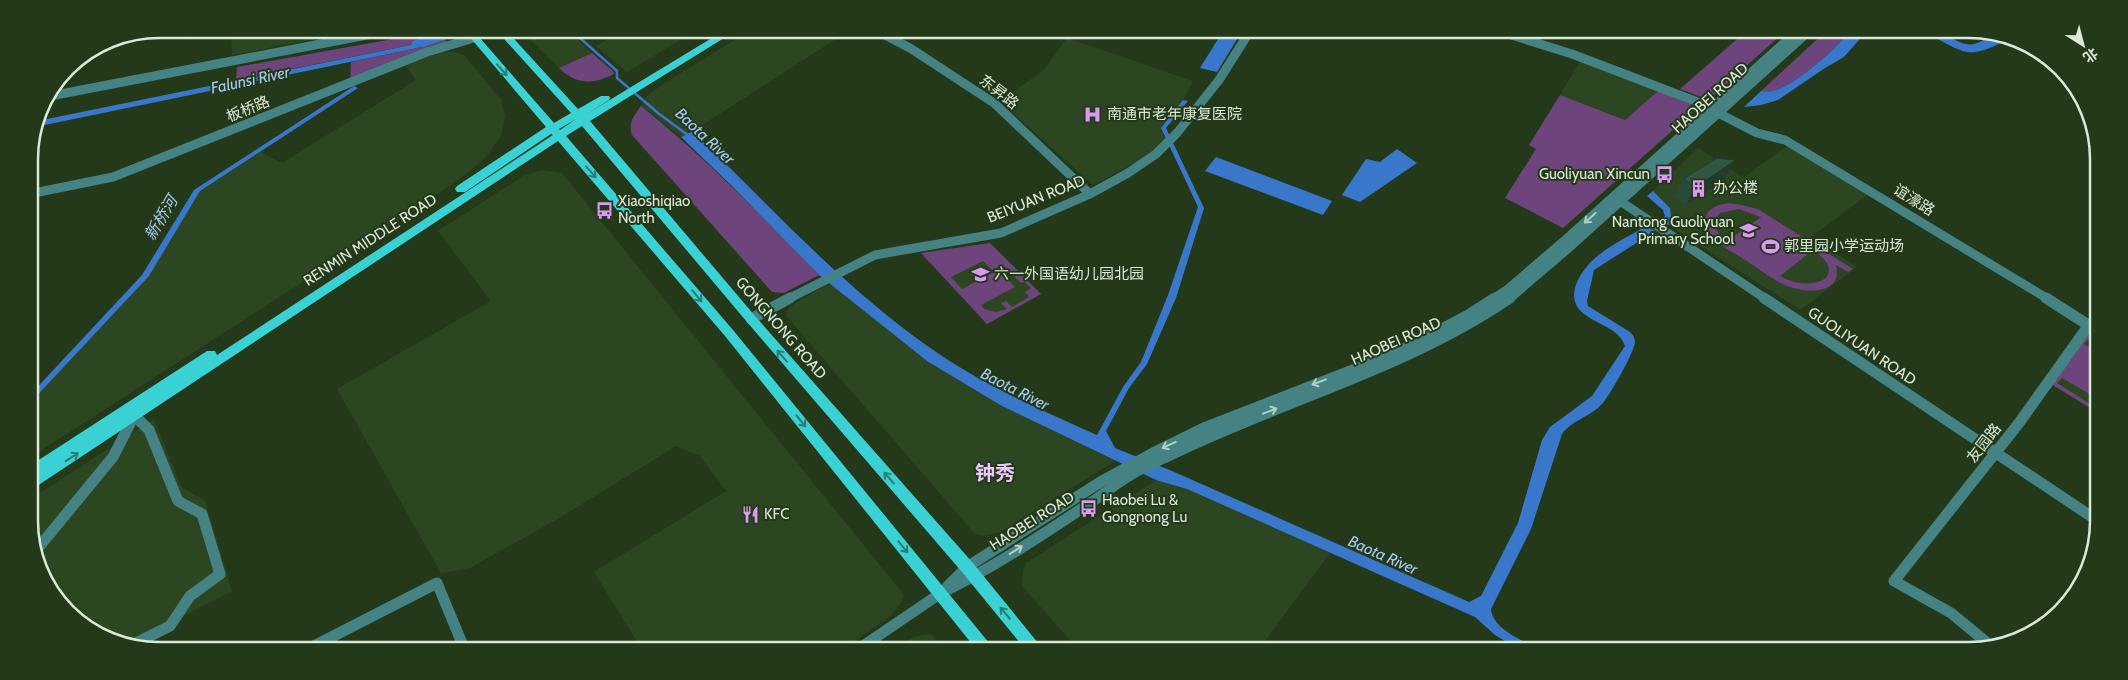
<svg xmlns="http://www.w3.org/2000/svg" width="2128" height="680" font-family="Cabin,'Noto Sans SC',sans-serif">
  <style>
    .built { fill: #2d4622 }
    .green { fill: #6d447b; fill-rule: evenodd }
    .water { fill: #3977ca }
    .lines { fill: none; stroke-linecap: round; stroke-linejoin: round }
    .stream { stroke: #3977ca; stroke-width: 2.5 }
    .river { fill: #3977ca; fill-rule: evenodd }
    .minor-far1 { stroke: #448283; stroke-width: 9 }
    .minor { stroke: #448283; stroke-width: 11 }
    .tertiary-far1 { stroke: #448283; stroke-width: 9 }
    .tertiary { stroke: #448283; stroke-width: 11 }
    .primary { fill: #39d1d4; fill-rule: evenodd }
    .wall { fill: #294a36 }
    .shaded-wall { fill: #223c2c }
    .building { fill: #30563f; stroke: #223c2c }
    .oneway { stroke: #2d7d6e }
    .oneway2 { stroke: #b5cfc1 }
    .labels { text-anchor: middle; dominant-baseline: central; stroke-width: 4; stroke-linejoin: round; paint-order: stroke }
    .street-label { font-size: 15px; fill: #dbe9d6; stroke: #24391a }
    .poi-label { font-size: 15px; fill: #dbe9d6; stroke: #24391a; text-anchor: start }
    .water-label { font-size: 16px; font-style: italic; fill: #a7c6f1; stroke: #24391a }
    .district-label { font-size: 20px; font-weight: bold; fill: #ebc6fa; stroke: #24391a }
    .rim { fill: none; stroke: #dbe9d6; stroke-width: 2.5 }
  </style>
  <rect width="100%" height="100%" fill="#24391a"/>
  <!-- built -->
  <g class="built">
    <path d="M188,29H368L232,55L231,31L188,40Z"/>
    <path d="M521,30H567L592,53L559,68Z"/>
    <path d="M624,30H697L627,72L596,46Z"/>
    <path d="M751,30H850L693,131L681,137L641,106L646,97L663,84Z"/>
    <path d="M1067,38L1193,81L1183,100L1161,128L1166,140L1144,158L1093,185L1000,101L1044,70Z"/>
    <path d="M441,52H453L464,55L501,100L505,116L501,136L487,156L465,175L416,209L31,457L30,403L149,276L200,191L261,152L282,163L416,80L405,65Z"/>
    <path d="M1581,60L1658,91L1625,120L1560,95Z"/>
    <path d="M1787,146L1870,193L1811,237L1857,267L1800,310L1668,225L1672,222L1670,208L1653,191L1698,148L1743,178Z"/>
    <path d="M542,170L562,173L900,590L903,595L902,601L891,616L844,648H641L594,572L726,491L700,456L676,446L561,517L470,568L441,573L337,389L491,301L438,231L523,176Z"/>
    <path d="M990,243L1041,294L987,324L921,253Z"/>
    <path d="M830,283L927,361L1000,405L1115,461L1000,532L984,536L975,534L788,318L786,314L789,308L794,304Z"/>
    <path d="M2096,328L2095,411L2051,384Z"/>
    <path d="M154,419L181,487L205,501L232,591L124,646L61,607L31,547V499Z"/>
    <path d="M1156,480L1187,489L1330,553L1259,649H1078L1022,586L1023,571L1026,563Z"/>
    <path d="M931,634L945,649H897L911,638L921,635Z"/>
  </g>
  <!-- green -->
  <g class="green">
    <path d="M426,33H437L442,35L411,45L236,80L237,67Z"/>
    <path d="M1744,33H1783L1713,96L1701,97L1680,89Z"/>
    <path d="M1824,33H1848C1837,49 1792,87 1773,91C1770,92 1765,91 1761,91Z"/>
    <path d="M445,40L447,42L350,80L351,62L413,49Z"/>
    <path d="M592,53L615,73C595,85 576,85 559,68Z"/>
    <path d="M1658,91L1690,104L1693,110L1692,113L1563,228L1505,198L1536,149L1529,145L1560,95L1625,120Z"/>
    <path d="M641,106C705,157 762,216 819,275L784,293L772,292L632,135C628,122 634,116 641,106Z"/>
    <path d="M1728,203L1737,204L1758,209L1853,269L1848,272L1836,265C1843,291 1813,294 1794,288C1777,284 1762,271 1747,261C1733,252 1700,237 1706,216C1709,207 1719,205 1728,203ZM1739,209L1761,217L1727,241L1717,231L1714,221L1720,213ZM1813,250C1852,277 1811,294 1780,276Z"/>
    <path d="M990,243L1041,294L987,324L921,253ZM983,261L992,270L1003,265L1021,283L1024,282L1031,288L1025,292L1029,297L1012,307L1006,301L1001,303L1007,309L996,312L984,309L981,305L1015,287L1002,274L998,276L994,272L962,289L951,277Z"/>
    <path d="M2096,328V338L2092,336L2084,344L2096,352V398L2062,378L2057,383L2092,405L2095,402V411L2051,384L2091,332Z"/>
  </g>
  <!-- water -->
  <g class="water">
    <path d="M1223,31H1242L1217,72L1200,68Z"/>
    <path d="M1848,33H1865L1844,57L1825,68L1778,100L1761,105L1744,107L1761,91C1765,91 1770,92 1773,91C1792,87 1837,49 1848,33Z"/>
    <path d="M1927,33C1931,33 1936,32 1940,33C1951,35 1961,47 1974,44C1989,40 1993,27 2011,38C1968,60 1968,55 1927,33Z"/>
    <path d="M442,35L445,40L413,49L35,127L37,121L411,45Z"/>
    <path d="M354,86L358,88L200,191L149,276L30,403V395L142,275L194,190Z"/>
    <path d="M1183,100L1188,101L1166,128L1204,208L1176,298L1147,364L1129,388L1106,431L1115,448L1172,471L1469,602L1481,596L1518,523L1542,440L1550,427L1592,396L1625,346C1620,330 1600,325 1587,316C1560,300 1581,268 1600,254C1614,243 1631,235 1646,226L1655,231L1594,270L1587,301L1588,306L1630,332C1633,335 1635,337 1635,342C1634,353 1610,395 1602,404C1590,417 1572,420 1562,434L1531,529L1491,609C1493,630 1523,640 1540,650H1520L1495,635L1475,617L1187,489L1156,480L1000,405L927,361L819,275L734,188L681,137L693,131C770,207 850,294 939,354C988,387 1043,411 1097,435L1123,387L1141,362L1168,295L1198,207L1161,128Z"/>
    <path d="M1397,149L1417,163L1360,202L1342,195L1366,159L1380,162Z"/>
    <path d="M1216,157L1332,201L1323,215L1205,171Z"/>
    <path d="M1653,191L1670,208L1672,222L1668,225L1660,220L1665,216L1663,210L1647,196Z"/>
  </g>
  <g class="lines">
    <!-- stream -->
    <path class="stream" d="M571,30L617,71V78L658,113L689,136"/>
    <!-- river -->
    <path class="river" d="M446,29L468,30L466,32L423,47H413L411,44L413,41Z"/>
    <!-- minor-far1 -->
    <g class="minor-far1">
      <path d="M877,31L910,48L994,103L1090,194"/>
      <path d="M1502,32L1572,54L1695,101L1757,133L1785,140L2048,299"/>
      <path d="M29,194L113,177L427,52L474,38"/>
      <path d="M1614,197L1766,299"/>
      <path d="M788,299L875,255L1001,233L1090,194L1128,173L1156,154L1177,133L1219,80L1250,31"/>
    </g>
    <!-- minor -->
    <g class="minor">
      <path d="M1764,298L2095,519"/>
      <path d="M2046,298L2096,330"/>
      <path d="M751,319L790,298"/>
      <path d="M34,553L113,457L134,416"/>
      <path d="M1991,646L1951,613L1894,581L2019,423L2089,325L2095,322"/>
      <path d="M128,647L170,626L190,596L220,574L202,514L178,501L149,430L129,410"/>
      <path d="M312,647L437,583L464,648"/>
      <path d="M860,648L941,593"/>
    </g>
    <!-- tertiary-far1 -->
    <g class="tertiary-far1">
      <path d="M45,97L398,29"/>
      <path d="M1493,299L1508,289L1564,241L1795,33"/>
      <path d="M1509,299L1571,246L1807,33"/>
    </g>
    <!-- tertiary -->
    <g class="tertiary">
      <path d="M947,587L967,567L1102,481L1153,453L1206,427L1396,353L1470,314L1495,298"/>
      <path d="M941,593C993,568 1042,535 1090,503C1102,496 1112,486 1124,479C1136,471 1150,464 1164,458C1279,401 1404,370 1510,298"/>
    </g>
    <!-- primary -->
    <path class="primary" d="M463,29L473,30L554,123L571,113L496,30H506L578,109L601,96H609L610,98L609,100L585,115L725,30H737L590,121L755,316L972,562L1043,649H1025L962,572L747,322L582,126L566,136L733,330L994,649H976L725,336L558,141L31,490V465L207,351H215L217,355L553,135L551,134L465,192H457L455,189L457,186L546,127ZM576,119L560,130L559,129Z"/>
  </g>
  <!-- wall -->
  <path class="wall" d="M1683,179L1724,180L1686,205L1674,197Z"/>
  <!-- shaded-wall -->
  <path class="shaded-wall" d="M1734,161L1724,180L1686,205L1696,187Z"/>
  <!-- building -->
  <path class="building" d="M1717,158L1734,160V161L1696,187L1683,179Z"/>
  <!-- one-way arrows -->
  <defs><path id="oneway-shaft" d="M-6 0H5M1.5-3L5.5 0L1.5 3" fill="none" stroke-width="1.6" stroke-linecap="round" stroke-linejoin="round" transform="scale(1.25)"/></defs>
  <g class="oneway">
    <use href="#oneway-shaft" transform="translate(502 70) rotate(48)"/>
    <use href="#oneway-shaft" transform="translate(591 172) rotate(49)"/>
    <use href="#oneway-shaft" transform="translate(697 296) rotate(50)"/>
    <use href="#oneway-shaft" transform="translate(782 356) rotate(-131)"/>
    <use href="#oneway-shaft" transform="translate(801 421) rotate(51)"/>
    <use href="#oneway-shaft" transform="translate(72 457) rotate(-33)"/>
    <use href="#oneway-shaft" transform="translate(889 478) rotate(-131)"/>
    <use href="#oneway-shaft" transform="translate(903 547) rotate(51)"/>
    <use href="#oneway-shaft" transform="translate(1005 613) rotate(-130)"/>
  </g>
  <g class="oneway2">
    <use href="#oneway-shaft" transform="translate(1590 218) rotate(138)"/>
    <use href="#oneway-shaft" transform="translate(1319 382) rotate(159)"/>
    <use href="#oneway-shaft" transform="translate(1270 411) rotate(-21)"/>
    <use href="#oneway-shaft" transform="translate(1169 445) rotate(155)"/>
    <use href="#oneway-shaft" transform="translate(1016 550) rotate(-32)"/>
  </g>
  <!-- icons -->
  <defs>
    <symbol id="hospital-bare" viewBox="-9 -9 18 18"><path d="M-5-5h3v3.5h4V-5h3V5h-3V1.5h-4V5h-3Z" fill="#dc99f4" stroke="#24391a" stroke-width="2.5" paint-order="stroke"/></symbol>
    <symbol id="bus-bare" viewBox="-9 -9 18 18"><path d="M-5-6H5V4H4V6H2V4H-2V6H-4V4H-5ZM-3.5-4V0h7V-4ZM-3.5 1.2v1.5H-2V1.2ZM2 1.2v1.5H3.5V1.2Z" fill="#dc99f4" stroke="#24391a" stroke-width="2.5" paint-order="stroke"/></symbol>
    <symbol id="building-bare" viewBox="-9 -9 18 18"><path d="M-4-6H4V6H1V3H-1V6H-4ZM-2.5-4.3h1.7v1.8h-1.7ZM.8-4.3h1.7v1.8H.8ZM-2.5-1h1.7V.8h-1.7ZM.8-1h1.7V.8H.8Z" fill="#dc99f4" stroke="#24391a" stroke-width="2.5" paint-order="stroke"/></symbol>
    <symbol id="school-bare" viewBox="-9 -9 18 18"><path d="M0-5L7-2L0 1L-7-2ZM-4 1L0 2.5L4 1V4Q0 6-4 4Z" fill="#dc99f4" stroke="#24391a" stroke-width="2.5" paint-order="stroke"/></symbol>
    <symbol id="stadium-bare" viewBox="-9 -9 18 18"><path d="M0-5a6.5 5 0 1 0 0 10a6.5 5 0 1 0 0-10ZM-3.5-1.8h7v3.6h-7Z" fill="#dc99f4" stroke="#24391a" stroke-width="2.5" paint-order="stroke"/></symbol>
    <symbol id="restaurant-bare" viewBox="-9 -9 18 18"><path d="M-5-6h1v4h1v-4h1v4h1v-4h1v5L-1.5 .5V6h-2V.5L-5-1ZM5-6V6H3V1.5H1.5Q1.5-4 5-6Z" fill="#dc99f4" stroke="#24391a" stroke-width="2.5" paint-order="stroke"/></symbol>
  </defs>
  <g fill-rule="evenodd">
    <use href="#hospital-bare" x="1080" y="102" width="25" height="25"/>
    <use href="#bus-bare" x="1652" y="162" width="25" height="25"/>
    <use href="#building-bare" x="1686" y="176" width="25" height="25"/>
    <use href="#bus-bare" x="592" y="198" width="25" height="25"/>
    <use href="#school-bare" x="1736" y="218" width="25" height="25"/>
    <use href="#stadium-bare" x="1758" y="234" width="25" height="25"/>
    <use href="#school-bare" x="968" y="262" width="25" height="25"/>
    <use href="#bus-bare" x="1076" y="496" width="25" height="25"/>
    <use href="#restaurant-bare" x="738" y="502" width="25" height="25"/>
  </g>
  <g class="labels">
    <!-- street labels -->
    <g class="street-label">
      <text transform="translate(999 92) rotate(38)">东昇路</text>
      <text transform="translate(1710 98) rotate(-42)">HAOBEI ROAD</text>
      <text transform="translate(248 109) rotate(-22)">板桥路</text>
      <text transform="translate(1036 199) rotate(-22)">BEIYUAN ROAD</text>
      <text transform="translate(1914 200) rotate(32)">谊濠路</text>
      <text transform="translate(370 240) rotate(-33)">RENMIN MIDDLE ROAD</text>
      <text transform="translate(781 328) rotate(49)">GONGNONG ROAD</text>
      <text transform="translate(1396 341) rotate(-24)">HAOBEI ROAD</text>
      <text transform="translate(1862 346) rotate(34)">GUOLIYUAN ROAD</text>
      <text transform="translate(1984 443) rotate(-52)">友园路</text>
      <text transform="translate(1032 521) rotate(-32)">HAOBEI ROAD</text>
    </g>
    <!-- poi labels -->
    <g class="poi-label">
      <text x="1107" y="114">南通市老年康复医院</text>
      <text x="1650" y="174" text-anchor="end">Guoliyuan Xincun</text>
      <text x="1713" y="188">办公楼</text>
      <text x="618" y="201">Xiaoshiqiao<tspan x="618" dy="17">North</tspan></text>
      <text x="1734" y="222" text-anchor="end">Nantong Guoliyuan<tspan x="1734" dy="17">Primary School</tspan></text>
      <text x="1784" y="246">郭里园小学运动场</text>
      <text x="994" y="274">六一外国语幼儿园北园</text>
      <text x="1102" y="500">Haobei Lu &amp;<tspan x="1102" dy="17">Gongnong Lu</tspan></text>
      <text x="764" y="514">KFC</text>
    </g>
    <!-- water labels -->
    <g class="water-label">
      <text transform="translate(250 80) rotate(-12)">Falunsi River</text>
      <text transform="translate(705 136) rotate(43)">Baota River</text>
      <text transform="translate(161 218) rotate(-59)">新桥河</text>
      <text transform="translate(1015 389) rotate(27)">Baota River</text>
      <text transform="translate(1383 555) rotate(24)">Baota River</text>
    </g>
    <!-- district labels -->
    <g class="district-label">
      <text x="995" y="473">钟秀</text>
    </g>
  </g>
  <!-- crop -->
  <path d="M0 0H2128V680H0ZM159 38H1969A121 121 0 0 1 2090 159V521A121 121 0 0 1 1969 642H159A121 121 0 0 1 38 521V159A121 121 0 0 1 159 38Z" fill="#24391a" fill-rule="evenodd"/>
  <path class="rim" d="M159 38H1969A121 121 0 0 1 2090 159V521A121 121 0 0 1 1969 642H159A121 121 0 0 1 38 521V159A121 121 0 0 1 159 38Z"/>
  <!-- north arrow -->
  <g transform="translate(2083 45) rotate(144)" stroke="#24391a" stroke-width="4" paint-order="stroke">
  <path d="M0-4L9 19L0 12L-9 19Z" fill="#dbe9d6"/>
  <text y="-8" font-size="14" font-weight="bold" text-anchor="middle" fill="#dbe9d6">北</text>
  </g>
</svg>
